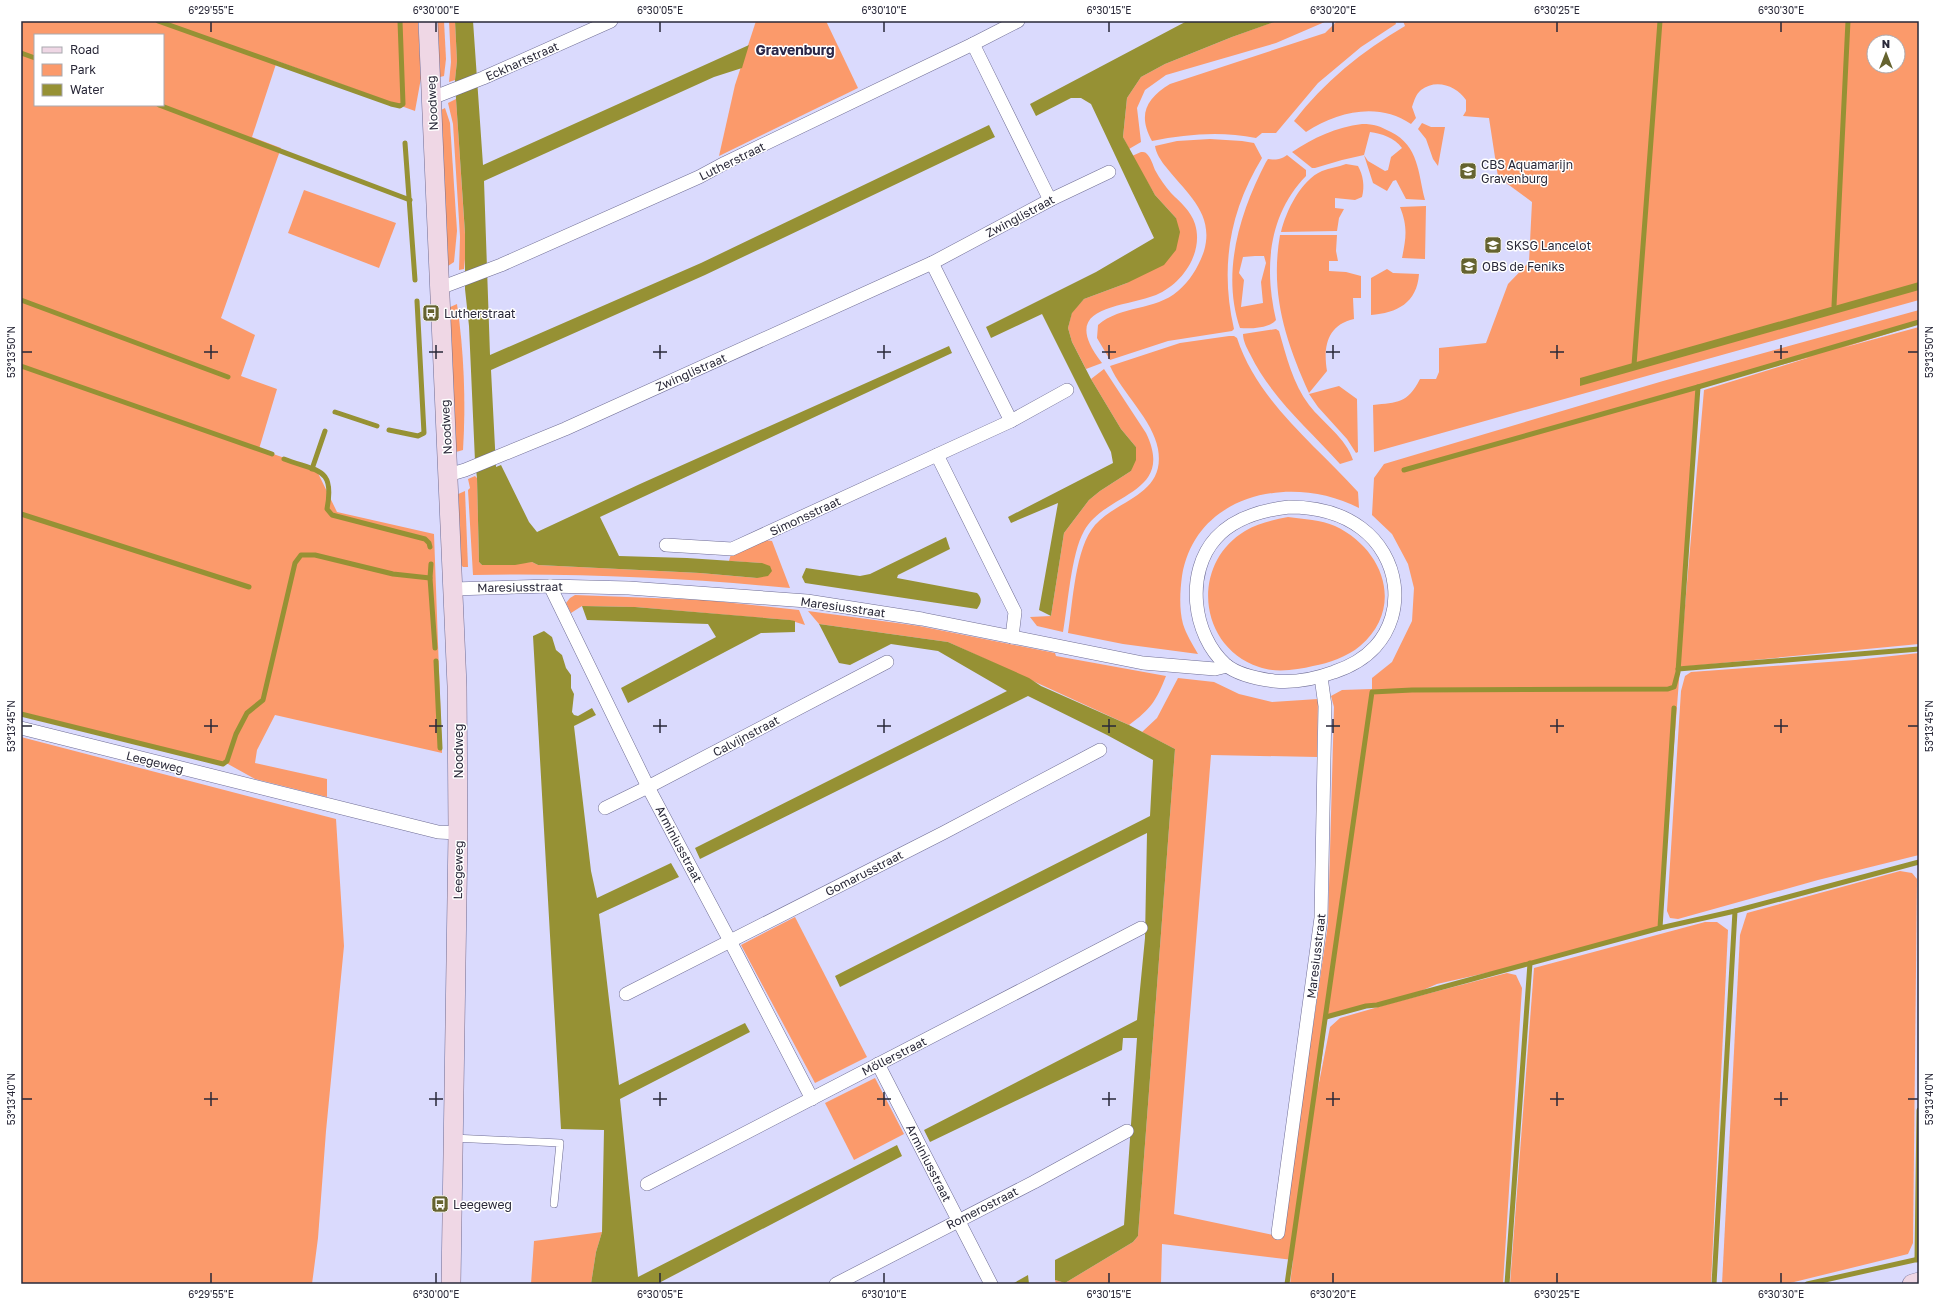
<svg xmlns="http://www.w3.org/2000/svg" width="1940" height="1305" font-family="'Golos Text',sans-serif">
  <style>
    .green { fill: #fb9a6b; fill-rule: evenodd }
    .water { fill: #969134 }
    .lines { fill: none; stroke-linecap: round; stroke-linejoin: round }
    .stream { stroke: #969134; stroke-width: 5 }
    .service-casing { stroke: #6f6d94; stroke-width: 8 }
    .minor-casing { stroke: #6f6d94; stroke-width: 14 }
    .secondary-casing { stroke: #6f6d94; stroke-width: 20 }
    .service { stroke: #fff; stroke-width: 7 }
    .minor { stroke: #fff; stroke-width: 13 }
    .secondary { stroke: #efd7e5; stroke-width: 19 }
    .ticks { fill: none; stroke: #292838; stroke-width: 1.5 }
    .labels { text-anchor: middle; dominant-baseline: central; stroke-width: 3; stroke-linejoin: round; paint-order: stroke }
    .street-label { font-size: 12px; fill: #292838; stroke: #fff }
    .poi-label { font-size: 12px; fill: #292838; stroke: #fff; text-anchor: start }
    .quarter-label { font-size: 14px; font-weight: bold; fill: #2a2748; stroke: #fff }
    .neatline { fill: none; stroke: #292838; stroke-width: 1.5 }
    .ticks-label { font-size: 10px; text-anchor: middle; fill: #292838 }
  </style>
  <rect width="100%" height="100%" fill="#dadafd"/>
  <!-- green -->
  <g class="green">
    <path d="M21,21H418L421,78L415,111L277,61L252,137L281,148L221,318L255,335L241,376L277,389L259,449L316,469L337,512L434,534L442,753L275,715L257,750L255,763L327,779V797L255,779L228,764L21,712ZM35,35H163V105H35Z"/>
    <path d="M435,21H444L446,59L444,76L440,77Z"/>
    <path d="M449,21H455L457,61L455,80L449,82L451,62Z"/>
    <path d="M756,21H826L858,88L719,156L735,85Z"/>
    <path d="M1276,21H1327L1276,43L1166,75L1145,90L1137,108L1141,142L1129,149L1123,137L1127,98L1141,77L1165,64L1232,37Z"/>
    <path d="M1337,21H1395L1396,24L1361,47L1318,83L1276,133H1262L1256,138C1221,131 1187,134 1152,141C1137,114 1147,98 1170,84L1325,33Z"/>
    <path d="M1403,21H1919V300L1374,452L1373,405C1398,402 1407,404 1420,379H1436L1439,372V348L1486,343L1508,284L1529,262L1532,202L1498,177L1489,118L1463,116L1466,111V100C1457,86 1436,78 1421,90C1416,94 1414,101 1412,107L1416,118L1411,124C1379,102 1338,111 1306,132L1294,121C1324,82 1362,51 1405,26ZM1874,42H1898V66H1874Z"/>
    <path d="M456,99L466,249L464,269L459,270L460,237L453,124L448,103Z"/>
    <path d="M445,108L450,123L457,231L454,262L448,266L446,264L439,111Z"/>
    <path d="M1422,123L1431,127H1445L1438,166L1433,159L1426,139L1418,129Z"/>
    <path d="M1362,124C1375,124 1379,126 1391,132C1419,146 1418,173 1425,200L1406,199L1396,180L1393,181L1387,191L1373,183L1364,155L1342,160L1315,168H1312L1292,152C1313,138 1336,127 1362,124ZM1370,132C1382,134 1394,137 1402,148L1391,157L1388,170L1385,171L1368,161L1364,155Z"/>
    <path d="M1210,139L1242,141L1254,143L1262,158C1229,212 1220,268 1234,329L1232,331L1168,341L1110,360L1097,338L1098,325C1121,305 1155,311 1178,291C1190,281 1199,266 1204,251C1215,213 1186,193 1166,167C1161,161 1156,153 1155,146L1177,141Z"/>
    <path d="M1141,152C1144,152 1145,152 1147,154C1151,158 1153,165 1155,170C1160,179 1165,186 1171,193C1180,202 1191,211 1195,224C1204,253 1182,284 1156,295C1120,309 1057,305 1102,363L1086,369L1072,342L1068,328L1072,312L1084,299L1127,283L1176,218L1155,195L1132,156Z"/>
    <path d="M1287,155L1306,170V176C1268,215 1264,269 1276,320C1270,328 1250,329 1240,328C1221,272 1240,212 1266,162L1268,159C1276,160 1280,160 1287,155ZM1255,256H1264L1266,263L1261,282L1263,303L1241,307L1244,280L1239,273L1243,257Z"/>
    <path d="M1346,164L1358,166C1363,175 1365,186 1362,197L1355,200L1335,198V208L1344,209L1339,218L1337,231L1281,232C1286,211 1301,180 1322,171C1330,168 1338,167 1346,164Z"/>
    <path d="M304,190L396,223L379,268L288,233Z"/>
    <path d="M1426,206L1425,259L1402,258C1406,238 1408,227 1400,207Z"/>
    <path d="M1280,235H1337L1336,251L1338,261H1329V271L1346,272L1361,276V298H1353L1354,319C1327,325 1323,347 1327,371L1309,393C1285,340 1270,293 1280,235Z"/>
    <path d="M1387,269L1393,273L1419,274C1417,303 1397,313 1371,315V278Z"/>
    <path d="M457,304C464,352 466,402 463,450L456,452L448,308Z"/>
    <path d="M1919,310V324L1842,348L1919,327V644L1680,667L1660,928L1530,963L1437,984L1407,997L1366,1006L1327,1018L1318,1088L1330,1027L1340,1018L1392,1003L1507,973L1516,975L1522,988L1503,1284H1290L1293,1260L1162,1244L1161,1284H1056L1055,1280L1065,1283L1133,1242L1138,1236L1175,749L1142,732L1157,718L1178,678L1214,682L1239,694L1272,702L1318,699L1317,757L1211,755L1174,1214L1282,1237L1328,924L1334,707L1331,696L1342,690L1372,689V678L1392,662L1412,621L1414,588L1408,564L1392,534L1372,515L1374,478L1384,464L1663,381ZM1811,357L1704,390L1682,640L1698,387Z"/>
    <path d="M1276,329L1279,331C1286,355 1293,384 1309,405C1323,423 1346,438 1353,460L1340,464C1308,428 1272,399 1250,354C1247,348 1243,341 1243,334Z"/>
    <path d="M1229,336H1234L1237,338C1258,402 1315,444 1358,492L1359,508C1293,474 1196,492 1182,576C1180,591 1179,609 1183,624C1186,634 1193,645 1198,654L1123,644L1068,633C1073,602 1075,548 1095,525C1118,499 1166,495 1158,449C1153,420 1122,393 1110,366L1180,343Z"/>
    <path d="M1104,369L1146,433C1176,495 1105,492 1084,531C1071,554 1068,605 1063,632L1037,626L1030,617L1051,616L1064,533L1089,500L1100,491L1131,471L1136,447L1121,429L1091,379Z"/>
    <path d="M1339,386L1357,399L1358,452L1356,453L1347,439L1318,407L1309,394Z"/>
    <path d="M475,476L477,478L479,562L482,565L532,562L538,565L700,573L757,578L762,563L729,561L731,554L764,540L772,541L790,588C684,578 579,573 473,575L468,490L470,488L468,479Z"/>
    <path d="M465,491L468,567H463L461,565L456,495Z"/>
    <path d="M1288,517C1304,519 1321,520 1335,526C1384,549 1405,608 1360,646C1347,657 1329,663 1313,666C1297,670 1275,673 1259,667C1198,647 1190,564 1245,531C1258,523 1273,520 1288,517Z"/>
    <path d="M575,595L705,600L799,610L805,625L789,620L635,607L582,606L571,613L566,603L570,598Z"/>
    <path d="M808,611L919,626L1055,653L1056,656L1166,676C1156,701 1151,709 1129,725L948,642L819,624Z"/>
    <path d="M1919,653V855L1818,880L1678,919L1670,918L1667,911L1681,691L1685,676L1691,672L1855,660Z"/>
    <path d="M21,737L336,819L344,946L326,1131L318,1238L312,1284H21Z"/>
    <path d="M1900,871L1912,873L1917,879L1913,1243L1908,1254L1786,1284H1722L1740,935L1747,913Z"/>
    <path d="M795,917L867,1057L815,1083L741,945Z"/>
    <path d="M1705,922H1717L1728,930L1711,1284H1510L1534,968Z"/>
    <path d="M875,1078L904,1134L854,1160L825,1103Z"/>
    <path d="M602,1232L596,1252L591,1284H531L534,1241Z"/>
  </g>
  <!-- water -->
  <g class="water">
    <path d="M455,21H473L483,165L749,45L742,68L714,77L484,181L490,355L701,263L989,125L995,137L705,275L491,370L496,467L501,465L529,522L537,532L640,484L949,346L952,353L600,517L619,556L687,558L762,563L770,566L772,571L768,576L757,578L700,573L538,565L532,562L515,565H482L479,562L477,478L475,461L469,326L465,289V233L456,99L455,80L457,61Z"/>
    <path d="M1187,21H1277L1232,37L1165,64L1141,77L1127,98L1123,137L1155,195L1176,218L1180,232L1176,250L1164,265L1127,283L1084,299L1072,313L1068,328L1072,342L1091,379L1121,429L1136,447V460L1131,471L1100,491L1089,500L1064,533L1051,616L1039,610L1058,503L1011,523L1008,517L1113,463L1111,452L1042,314L991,338L986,327L1096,272L1154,238L1091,104L1081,98H1071L1036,116L1030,104Z"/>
    <path d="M1919,282V290L1580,386V378Z"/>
    <path d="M946,537L950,549L898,575L897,578L977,593C982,598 982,602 977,609L805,583L802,577L806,568L860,576L870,574Z"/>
    <path d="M582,606L635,607L790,620L795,621V632L761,633L628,703L621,688L716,637L708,624L587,620Z"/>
    <path d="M819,624L948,642L1029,678L1041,686L1129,725L1175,749L1138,1236L1133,1242L1065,1283L1055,1280V1260L1124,1225L1137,1038H1123L1122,1050L930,1142L924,1130L1137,1020L1145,938L1147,833L840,987L835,976L1150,816L1153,760L1107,735L1028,696L700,859L695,848L1007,691L938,651L891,644L850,665L839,663Z"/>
    <path d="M544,631L552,637L556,650L562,655L566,668L571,675V688L574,694L572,712L574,715L578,716L592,708L596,715L574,726L591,871L597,898L671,863L679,877L599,914L619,1085L745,1023L750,1032L620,1099L638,1277L897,1145L902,1156L657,1284H591L596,1252L602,1232L604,1130L561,1129L533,636Z"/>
    <path d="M1028,1275L1029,1284L1014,1283Z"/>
  </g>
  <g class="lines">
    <!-- stream -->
    <g class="stream">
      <path d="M158,21L391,104L400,106L403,104L400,21"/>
      <path d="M21,53L35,58"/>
      <path d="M159,105L410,200"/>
      <path d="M405,143L415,280"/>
      <path d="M21,300L228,377"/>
      <path d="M1834,306L1848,21"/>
      <path d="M1634,365L1660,21"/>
      <path d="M21,366L272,454"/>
      <path d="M335,412L377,426"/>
      <path d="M389,430L418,436L424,433L417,301"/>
      <path d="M284,459C318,472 335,467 327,509L332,515L425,539L429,543L430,547"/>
      <path d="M312,469L325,431"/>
      <path d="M1404,470L1698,387L1919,322"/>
      <path d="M21,514L249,587"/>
      <path d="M431,564L430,578L435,648"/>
      <path d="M436,661L440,748"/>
      <path d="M1678,669L1919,649"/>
      <path d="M21,714L223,764L227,761L236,734L247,713L263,700L295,563L301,555H315L393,574L430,578"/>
      <path d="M1660,928L1674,708"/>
      <path d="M1326,1017L1366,1006L1377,1005L1660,928L1735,911L1919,862"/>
      <path d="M1917,1260L1919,1110"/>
      <path d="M1287,1284L1372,692L1412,690L1668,689L1674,687L1678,672L1698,387"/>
      <path d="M1507,1284L1530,963"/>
      <path d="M1714,1284L1735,911"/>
      <path d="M1807,1284L1919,1259"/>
    </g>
    <defs>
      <path id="service" d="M453,1138L560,1143L554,1204"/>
      <g id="minor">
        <path d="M973,44L1050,200"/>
        <path d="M432,98L483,78L611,21"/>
        <path d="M932,263L1011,421"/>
        <path d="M440,288L501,265L699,177L725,163L973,44L1018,21"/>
        <path d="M937,455L1015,612L1012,637"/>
        <path d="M448,475L465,470L565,429L932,263L1050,200L1109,172"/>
        <path d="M1289,507C1314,507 1341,513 1361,528C1399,556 1407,612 1375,647C1364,659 1349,667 1334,672C1315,679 1294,683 1274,681C1259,679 1238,675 1226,665C1192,635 1185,572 1216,538C1234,518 1263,510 1289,507Z"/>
        <path d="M666,545L732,549L1011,421L1067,390"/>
        <path d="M550,586L648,787L730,941L812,1099"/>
        <path d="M453,589L550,586L629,588L807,601L922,619L1143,663L1215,669L1227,666"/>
        <path d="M21,728L438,832L458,833"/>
        <path d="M605,808L648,787L887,662"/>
        <path d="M626,994L943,833L1100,750"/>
        <path d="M878,1064L991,1284"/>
        <path d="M647,1184L1141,928"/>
        <path d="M1278,1233L1321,918L1325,706L1321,677"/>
        <path d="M836,1284L1034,1182L1127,1131"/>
      </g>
      <g id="secondary">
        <path d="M428,21L457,686L458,833L451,1284"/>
        <path d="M1912,1284L1919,1282"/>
      </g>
    </defs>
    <!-- service casing -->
    <use href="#service" class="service-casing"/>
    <!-- minor casing -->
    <use href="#minor" class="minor-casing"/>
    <!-- secondary casing -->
    <use href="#secondary" class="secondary-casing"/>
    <!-- service -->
    <use href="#service" class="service"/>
    <!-- minor -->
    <use href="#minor" class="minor"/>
    <!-- secondary -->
    <use href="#secondary" class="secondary"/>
  </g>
  <!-- ticks -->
  <path class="ticks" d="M211,22V32M436,22V32M660,22V32M884,22V32M1109,22V32M1333,22V32M1557,22V32M1781,22V32M211,345V359M436,345V359M660,345V359M884,345V359M1109,345V359M1333,345V359M1557,345V359M1781,345V359M22,352H32M204,352H218M429,352H443M653,352H667M877,352H891M1102,352H1116M1326,352H1340M1550,352H1564M1774,352H1788M1908,352H1918M211,719V733M436,719V733M660,719V733M884,719V733M1109,719V733M1333,719V733M1557,719V733M1781,719V733M22,726H32M204,726H218M429,726H443M653,726H667M877,726H891M1102,726H1116M1326,726H1340M1550,726H1564M1774,726H1788M1908,726H1918M211,1092V1106M436,1092V1106M660,1092V1106M884,1092V1106M1109,1092V1106M1333,1092V1106M1557,1092V1106M1781,1092V1106M22,1099H32M204,1099H218M429,1099H443M653,1099H667M877,1099H891M1102,1099H1116M1326,1099H1340M1550,1099H1564M1774,1099H1788M1908,1099H1918M211,1273V1283M436,1273V1283M660,1273V1283M884,1273V1283M1109,1273V1283M1333,1273V1283M1557,1273V1283M1781,1273V1283"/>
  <!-- icons -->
  <defs>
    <symbol id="school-square" viewBox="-11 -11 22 22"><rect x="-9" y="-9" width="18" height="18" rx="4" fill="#65632f" stroke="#fff"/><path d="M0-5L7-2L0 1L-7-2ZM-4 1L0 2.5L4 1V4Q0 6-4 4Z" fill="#fff"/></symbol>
    <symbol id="bus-square" viewBox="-11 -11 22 22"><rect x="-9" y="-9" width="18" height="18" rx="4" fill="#65632f" stroke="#fff"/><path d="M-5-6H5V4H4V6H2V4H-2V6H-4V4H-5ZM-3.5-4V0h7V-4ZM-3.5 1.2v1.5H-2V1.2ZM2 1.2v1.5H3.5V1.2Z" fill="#fff"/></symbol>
  </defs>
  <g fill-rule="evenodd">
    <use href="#school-square" x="1458" y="161" width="20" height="20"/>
    <use href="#school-square" x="1483" y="235" width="20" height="20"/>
    <use href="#school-square" x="1459" y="256" width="20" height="20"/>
    <use href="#bus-square" x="421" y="303" width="20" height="20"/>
    <use href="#bus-square" x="430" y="1194" width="20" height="20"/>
  </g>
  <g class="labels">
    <!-- street labels -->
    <g class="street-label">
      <text transform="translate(522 61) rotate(-24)">Eckhartstraat</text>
      <text transform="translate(432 103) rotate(-93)">Noodweg</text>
      <text transform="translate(732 161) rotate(-26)">Lutherstraat</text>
      <text transform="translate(1020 216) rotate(-28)">Zwinglistraat</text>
      <text transform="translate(691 372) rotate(-24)">Zwinglistraat</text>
      <text transform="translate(446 427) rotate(-93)">Noodweg</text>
      <text transform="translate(805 516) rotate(-25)">Simonsstraat</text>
      <text transform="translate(520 587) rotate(-1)">Maresiusstraat</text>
      <text transform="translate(843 607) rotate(8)">Maresiusstraat</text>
      <text transform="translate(746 736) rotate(-28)">Calvijnstraat</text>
      <text transform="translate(458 751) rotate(-90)">Noodweg</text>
      <text transform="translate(155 762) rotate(14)">Leegeweg</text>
      <text transform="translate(679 844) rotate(62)">Arminiusstraat</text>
      <text transform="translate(458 870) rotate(-89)">Leegeweg</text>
      <text transform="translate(864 873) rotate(-27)">Gomarusstraat</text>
      <text transform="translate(1316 956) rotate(-83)">Maresiusstraat</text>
      <text transform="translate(894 1056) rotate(-27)">Möllerstraat</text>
      <text transform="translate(929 1163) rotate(63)">Arminiusstraat</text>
      <text transform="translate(982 1208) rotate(-27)">Romerostraat</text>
    </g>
    <!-- poi labels -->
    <g class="poi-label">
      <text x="1481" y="164">CBS Aquamarijn<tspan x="1481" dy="14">Gravenburg</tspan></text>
      <text x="1506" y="245">SKSG Lancelot</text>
      <text x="1482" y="266">OBS de Feniks</text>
      <text x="444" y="313">Lutherstraat</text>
      <text x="453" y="1204">Leegeweg</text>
    </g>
    <!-- quarter labels -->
    <g class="quarter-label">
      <text x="795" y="49">Gravenburg</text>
    </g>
  </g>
  <!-- border -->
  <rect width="1940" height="1305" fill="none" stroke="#ffffff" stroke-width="44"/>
  <!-- legend -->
  <rect x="34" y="34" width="130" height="72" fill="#ffffff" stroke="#a9a9af"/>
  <rect x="42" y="47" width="20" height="6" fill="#efd7e5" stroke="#a9a9af"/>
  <text x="70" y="54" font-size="12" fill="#292838">Road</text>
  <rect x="42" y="64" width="20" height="12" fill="#fb9a6b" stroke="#a9a9af"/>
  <text x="70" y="74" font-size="12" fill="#292838">Park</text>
  <rect x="42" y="84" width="20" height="12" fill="#969134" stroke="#a9a9af"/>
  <text x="70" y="94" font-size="12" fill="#292838">Water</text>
  <!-- north arrow -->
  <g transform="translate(1886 54)"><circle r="19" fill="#ffffff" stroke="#a9a9af"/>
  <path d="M0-3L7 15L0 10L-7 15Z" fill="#65632f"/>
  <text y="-6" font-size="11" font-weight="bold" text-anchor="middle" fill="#292838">N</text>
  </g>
  <rect x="22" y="22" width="1896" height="1261" class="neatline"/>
  <g class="ticks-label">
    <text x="211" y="14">6°29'55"E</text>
    <text x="436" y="14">6°30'00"E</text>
    <text x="660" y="14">6°30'05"E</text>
    <text x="884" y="14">6°30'10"E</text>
    <text x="1109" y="14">6°30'15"E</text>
    <text x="1333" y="14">6°30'20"E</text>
    <text x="1557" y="14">6°30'25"E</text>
    <text x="1781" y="14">6°30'30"E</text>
    <text transform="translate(11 352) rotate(-90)" y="4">53°13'50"N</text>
    <text transform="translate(1929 352) rotate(-90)" y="4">53°13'50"N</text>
    <text transform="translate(11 726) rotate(-90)" y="4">53°13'45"N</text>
    <text transform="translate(1929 726) rotate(-90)" y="4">53°13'45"N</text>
    <text transform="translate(11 1099) rotate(-90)" y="4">53°13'40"N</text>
    <text transform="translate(1929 1099) rotate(-90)" y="4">53°13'40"N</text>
    <text x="211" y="1298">6°29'55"E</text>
    <text x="436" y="1298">6°30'00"E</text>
    <text x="660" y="1298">6°30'05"E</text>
    <text x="884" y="1298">6°30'10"E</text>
    <text x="1109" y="1298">6°30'15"E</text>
    <text x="1333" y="1298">6°30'20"E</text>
    <text x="1557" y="1298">6°30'25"E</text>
    <text x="1781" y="1298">6°30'30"E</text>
  </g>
</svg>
